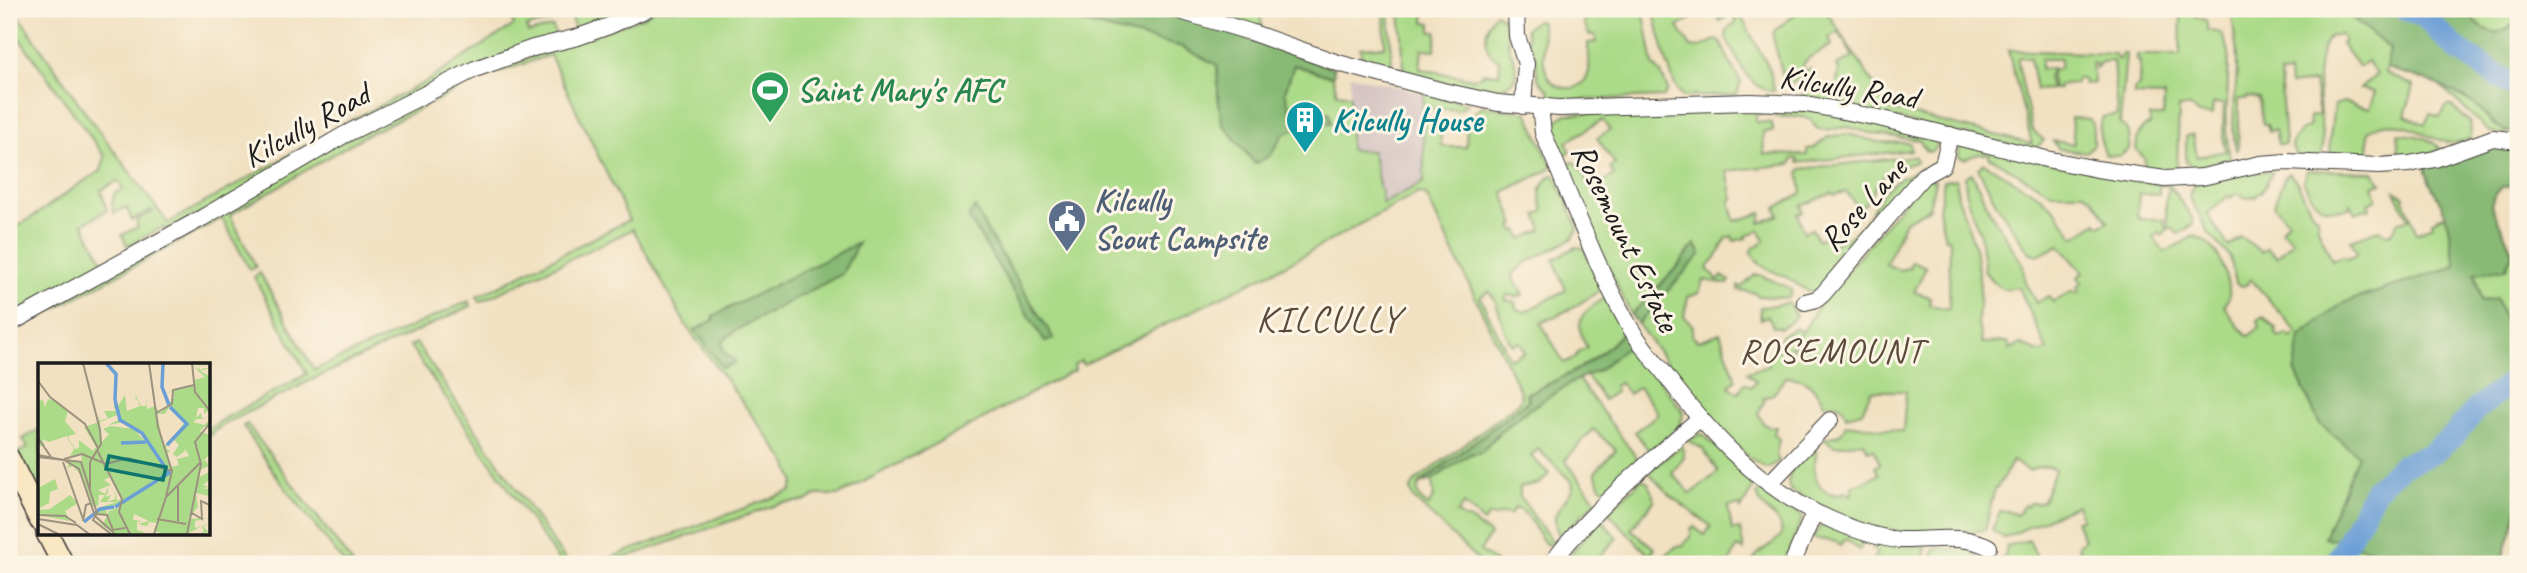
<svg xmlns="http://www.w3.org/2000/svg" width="2527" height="573" font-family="Caveat,sans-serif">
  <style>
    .industrial { fill: #d1bfbf }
    .green { fill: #abda88; stroke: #647b52; stroke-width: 2; fill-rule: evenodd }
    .forest { fill: #88ba74; stroke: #526b48; stroke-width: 2 }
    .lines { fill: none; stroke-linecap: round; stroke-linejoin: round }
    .river { stroke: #6a9ed6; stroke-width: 23 }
    .street-casing { stroke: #3c3935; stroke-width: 18 }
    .secondary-casing { stroke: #3c3935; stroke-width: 24 }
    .street { stroke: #fff; stroke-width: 16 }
    .secondary { stroke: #fae7c3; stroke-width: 21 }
    .labels { text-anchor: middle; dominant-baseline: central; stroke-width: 6; stroke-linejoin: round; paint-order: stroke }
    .street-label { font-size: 33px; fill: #1c1c1c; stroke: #fcf5e5 }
    .leisure-label { font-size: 33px; font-weight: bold; fill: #27864d; stroke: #fcf5e5; text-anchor: start }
    .culture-label { font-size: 33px; font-weight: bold; fill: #0d838f; stroke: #fcf5e5; text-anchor: start }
    .service-label { font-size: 33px; font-weight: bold; fill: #4e5e75; stroke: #fcf5e5; text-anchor: start }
    .neighbourhood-label { font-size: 35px; letter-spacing: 2px; fill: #5a4a39; stroke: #fcf5e5 }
    .quarter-label { font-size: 37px; letter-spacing: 2px; fill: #5a4a39; stroke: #fcf5e5 }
    .inset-river { fill: none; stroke: #6a9ed6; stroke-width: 3.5 }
    .inset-road { fill: none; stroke: #9c927f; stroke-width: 2 }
    .view { fill: #0f766e; fill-opacity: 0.15; stroke: #0f766e; stroke-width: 3.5 }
    .inset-edge { fill: none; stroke: #1c1c1c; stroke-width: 3.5 }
  </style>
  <rect width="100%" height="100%" fill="#fcf5e5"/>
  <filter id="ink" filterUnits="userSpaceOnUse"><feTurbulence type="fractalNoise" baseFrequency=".0143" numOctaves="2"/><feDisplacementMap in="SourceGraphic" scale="14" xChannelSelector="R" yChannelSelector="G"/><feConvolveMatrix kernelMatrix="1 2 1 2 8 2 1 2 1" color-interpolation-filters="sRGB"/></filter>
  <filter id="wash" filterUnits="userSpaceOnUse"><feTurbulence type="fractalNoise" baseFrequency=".00686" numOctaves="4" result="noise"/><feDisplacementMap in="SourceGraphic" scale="28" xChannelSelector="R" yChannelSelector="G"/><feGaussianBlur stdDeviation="1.57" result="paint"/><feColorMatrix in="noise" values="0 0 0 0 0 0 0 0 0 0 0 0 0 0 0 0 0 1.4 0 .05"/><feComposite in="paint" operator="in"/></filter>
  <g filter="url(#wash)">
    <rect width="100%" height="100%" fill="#f1e0c1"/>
    <!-- industrial -->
    <path class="industrial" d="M1350,75L1423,93L1424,182L1383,204L1372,151H1350Z"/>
    <!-- green -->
    <g class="green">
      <path d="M9,9H14L88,116L168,223L350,121L426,82L514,25L505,9H630L575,31L571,17L527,27L528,33L553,27L555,36L167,230L164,227L127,246L122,235L138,227L136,221L153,212L151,210L132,220L126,207L114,213L112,205L114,194L123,189L118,181L101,190L107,210L83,224L104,263L11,315L9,311V231C42,214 69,188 101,171L105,157L17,35L13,38L9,32Z"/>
      <path d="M655,9H1152L1294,65L1333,77L1337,93L1350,95V150L1372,151L1383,204L1424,182L1423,93L1468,103L1459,110L1428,108V120H1441V145L1443,147H1466L1467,122L1481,106L1527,112L1552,167L1547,171L1503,192L1515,225L1512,226L1514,231L1518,230L1522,239L1542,230L1537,215L1544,211C1538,195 1538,190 1550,176L1555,175L1578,228L1572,239L1525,263L1512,275L1523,295L1517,297L1507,295L1505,300L1516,302L1517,309L1525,312L1566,290L1554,260L1557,257L1576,247L1583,248L1604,288L1572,308L1541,323L1564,363L1576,357L1578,352L1587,347C1571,320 1584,310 1607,297L1623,332C1597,363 1563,378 1527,393L1529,400L1420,483L1417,491L1421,500L1429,506L1434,495L1432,480L1470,454L1482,452L1499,433L1526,411L1578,379L1639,461L1607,491L1601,487L1595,472L1616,450L1593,429L1565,460L1596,501L1560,537C1547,512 1562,508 1573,488L1572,482L1538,449L1531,456L1549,474L1540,483L1520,487V497L1553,543L1547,545C1534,533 1533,513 1515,508L1510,515L1505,513L1494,517L1489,515L1484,522L1464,504L1457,513L1465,519H1469L1490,535L1480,551L1498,564H1482L1414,499L1410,490L1416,481L1517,404L1521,398L1520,391L1426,195L1418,193L1278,269L1083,365L1081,361L1074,365L1075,370L839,495H817L806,501L782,503L607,564H593L791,491L794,481L787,463L687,327L633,229L480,302L477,297L629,220L550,55L482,78L366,135L230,215L256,267L250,270L222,218L9,334V329L335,145L468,79L643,17ZM1489,291C1502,306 1500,330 1513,345L1520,342L1525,352L1510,359L1480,297Z"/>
      <path d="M1205,9H1260L1262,28Z"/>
      <path d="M1384,9H1389L1392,67L1404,70L1400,9H1425L1424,22L1431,23V31L1437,32L1435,50L1422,49L1420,69L1473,79L1485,73L1499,74L1500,60C1481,54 1483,25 1496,13C1509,20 1506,30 1508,42C1512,64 1530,77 1498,89L1499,96L1363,65L1360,48L1385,46Z"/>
      <path d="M1586,9H1643L1653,65L1661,73L1668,90L1664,97L1550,101L1549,91L1538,79L1536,60L1528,43L1526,28L1537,20L1541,22C1545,38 1540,61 1548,76C1558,94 1585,92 1589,71C1590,63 1588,52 1588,43L1596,42L1595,35H1589L1584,23Z"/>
      <path d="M1653,9L1657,11L1664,9H1696L1689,14L1692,18L1678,27L1691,47L1698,48L1715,40L1720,42L1741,83L1736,95L1683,97L1676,88L1666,60Z"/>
      <path d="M1712,9H1737L1770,70L1774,91C1748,91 1739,59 1726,39L1727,29L1737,22L1732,13L1720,21Z"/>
      <path d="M1798,9H1825L1890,109L2032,144L2008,50L2115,54L2117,59H2120L2121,54H2126L2120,124C2131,131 2130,136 2129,149L2120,156L2106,155C2101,144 2096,128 2103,117L2117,115L2113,61L2101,62L2096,68L2095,62H2092L2094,83L2084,84L2083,79H2076V84L2059,85V89H2053L2050,72L2060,68V59H2041V69H2052L2048,77L2051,89L2036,90L2030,58L2020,57L2017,59L2032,130L2044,140L2034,150L1803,98V92L1797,88L1811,86L1836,89L1839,70L1837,66L1853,57L1839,32L1829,37L1832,45L1808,58L1803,65L1804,71L1810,69L1812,74L1792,83L1785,84L1773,37L1774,31L1798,12Z"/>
      <path d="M2181,9H2190L2196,17L2206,20L2208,30L2221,33L2229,51L2226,130L2230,160L2192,168L2186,162V136L2193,135L2197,157L2226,151L2223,137L2224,104L2213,103L2212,115L2198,114L2191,107H2179L2177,167L2174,170C2165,171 2153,172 2144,168L2145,159L2136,149C2137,139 2138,127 2150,125V116H2163L2164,96L2134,95V90L2139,86L2140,61H2137V55H2180Z"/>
      <path d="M2231,9H2342L2390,49L2385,73L2414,86L2405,116L2425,124L2430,114L2440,117L2447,106H2452L2470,122L2471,138C2467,140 2460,143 2455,143C2428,143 2396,108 2368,132L2369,157L2332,155L2329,145L2334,105L2344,102L2369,109L2375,92L2360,89L2377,74L2367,61L2359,67L2341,44L2344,41L2340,34L2330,36C2310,61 2321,114 2323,145L2321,157H2297L2291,144L2300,131L2310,126L2309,117L2319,115L2314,82L2290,85L2289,73L2280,74L2285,144H2278L2275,130L2269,131L2267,124H2263L2259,98L2247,97L2246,99H2239L2238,150H2236C2229,119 2238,89 2237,58C2236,41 2233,25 2231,9Z"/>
      <path d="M2469,9H2518C2518,25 2510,27 2496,33C2482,28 2472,25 2469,9Z"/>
      <path d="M2439,84L2476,105L2494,125L2509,132L2498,134L2488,131Z"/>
      <path d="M1701,108L1821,110L1938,139L1936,148L1929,152L1925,150L1919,140L1874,134L1848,127L1823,130L1816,128L1811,120L1803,117H1775L1774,114H1756V122L1772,123L1773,131L1763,132L1764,154L1807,155V149L1814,148L1828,137L1848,134L1878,142L1910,143L1911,150L1798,163V159H1793L1791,164L1727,171L1733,199L1730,201L1735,221L1762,213L1760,223L1779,215L1776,208L1802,193L1799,172L1801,169L1914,156L1917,161C1905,166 1890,170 1881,179C1873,187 1871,200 1861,207L1857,206L1846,192L1834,195L1832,193L1801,206L1803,212L1798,214L1804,232L1812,229L1818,240L1828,235L1835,244C1870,228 1864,218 1884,192C1893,180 1909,174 1922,168L1821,293C1806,293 1798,284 1786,277C1772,270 1757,268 1751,251L1753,248L1765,241L1759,230L1746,236L1747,238L1734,241L1732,236L1726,239L1721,248L1722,249L1707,269L1718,280L1722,276L1730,281L1728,284L1703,280L1699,293L1688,297L1684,316L1693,326L1692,336L1698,341L1720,333L1736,380L1729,386L1738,393L1745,383L1751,387L1756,381L1747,372L1769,366L1766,357L1779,350L1781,336L1796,328L1802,332L1781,358L1785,361L1819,305L1925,176L1935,181L1929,208L1905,221L1886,264L1899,270L1909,268L1912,261L1926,267L1914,292L1930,297L1929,305L1949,309L1950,240L1945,239L1939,210L1944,181L1956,179L1958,197L1975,247L1980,286L1978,324L1982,343L2008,342L2010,349L2020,344L2039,352L2047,350L2019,287L2004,289L1994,283L1985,272L1980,234L1967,199L1965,177L1972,173L1990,212L2023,265L2025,282L2036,303L2048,296L2053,302L2073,291L2076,294L2080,291L2077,287L2082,283L2078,277L2083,272L2059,245L2038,256L2029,252L1997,205L1978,168L1984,163L2041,197L2056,211L2074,237L2097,222L2100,226L2108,221L2092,198L2084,193H2052L1989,157L1990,154H1979L1964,159L1959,157V147L1964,145L2170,186L2193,219V225L2178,234L2173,229H2169C2165,216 2164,199 2170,186L2159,185V194H2139L2137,215L2140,219H2163L2167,230L2162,236L2159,232L2153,237L2165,252L2194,236C2221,244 2225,271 2230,295L2224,306L2238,326L2249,336L2260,327L2258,320L2263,316L2277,330L2275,333L2280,337L2287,334L2292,338L2297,332L2251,279L2246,285L2239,286L2236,283L2230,257L2208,232L2189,196L2194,184L2233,173L2273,171L2263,190L2255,197L2246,198L2237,193L2230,198L2228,196L2207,214L2229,247L2241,237L2262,252L2267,248L2277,257L2293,241L2281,230L2288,221L2274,205L2284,178L2289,173L2297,182L2311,211L2318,217V228L2332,260L2342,256L2347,259L2354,256L2357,252L2351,240L2378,230L2385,234L2391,233L2397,223L2409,219L2395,191L2405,197L2404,199L2417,233L2433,225L2432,221L2446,215L2456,266L2343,303L2319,423L2359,455L2432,554L2459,564H2042L2080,551L2078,545L2084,540L2076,521L2082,519L2077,505L2004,538L1992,530L2000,511H2007L2017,515L2024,505L2027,507L2029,503H2038L2043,500L2055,470C2046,465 2039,466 2029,471L2013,461L1997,488H1995L1985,530L1977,531C1942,532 1904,536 1869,526C1841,518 1816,504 1790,490C1782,472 1803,459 1815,447C1819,457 1813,460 1814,469C1815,486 1829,500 1845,492L1852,495V486L1879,475L1875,466L1880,464L1874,449L1868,451L1864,442L1834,446L1823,438C1834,437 1843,436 1846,424L1903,431L1906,391H1871L1862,412L1846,416C1844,404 1834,402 1824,404C1815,387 1806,377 1786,377L1773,394L1763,398L1765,400L1758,413L1764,424L1769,427H1776L1774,434L1779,439L1776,455L1779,461L1768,468C1740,464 1657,351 1638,324L1700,254L1691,248L1679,265L1631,315L1594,237L1595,233L1565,164L1574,162L1578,164L1589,183L1596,180L1599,185L1614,175L1610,168L1615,164L1597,138L1610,130L1602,120L1567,142L1570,151L1559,159L1551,132L1553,124L1566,114Z"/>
      <path d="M2071,118L2089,119L2093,124V145L2086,152L2059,149L2053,141L2074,144Z"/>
      <path d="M2397,134C2412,135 2432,136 2440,150L2421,156L2379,159V157H2384V154L2399,152Z"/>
      <path d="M2307,170L2373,172L2382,183L2373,186L2377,199L2368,203L2370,208L2355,213L2351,204L2349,208C2322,213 2314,205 2303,181Z"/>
      <path d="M2513,253L2518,260V311L2504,319L2481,301L2475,272L2505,269Z"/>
      <path d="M260,273L314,370L469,301L471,306L307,382L223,425L208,436V430L225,418L307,374L254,277Z"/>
      <path d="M1755,275H1760L1792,289L1789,298L1758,296L1756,293L1738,290V286L1742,287Z"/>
      <path d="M1788,303L1796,315L1791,322L1781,328L1773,326L1768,316L1760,319V307Z"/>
      <path d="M416,343L568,564H561L410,346Z"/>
      <path d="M1631,343L1683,411C1685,428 1661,441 1650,452L1635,432L1656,416L1657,412L1639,387L1629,394L1620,383L1614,386L1616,391L1604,400L1586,375L1599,370Z"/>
      <path d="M247,424L353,564H345L277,477L243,426Z"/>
      <path d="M40,429V508L10,448L14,446L19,453L28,447L23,439Z"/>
      <path d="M1700,434L1704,435L1755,484L1741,509L1740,505L1728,507L1732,530L1740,529L1744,550L1737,547L1729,564H1675L1666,555L1677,546L1683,545L1691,537V530L1694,527L1705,535L1711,526C1689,509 1666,496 1649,472L1682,445L1684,457L1672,473L1691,494L1718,472L1702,448L1688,441Z"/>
      <path d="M1642,479L1648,483L1655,500L1631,529L1655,549L1651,553L1662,564H1657L1608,512Z"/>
      <path d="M1763,490L1800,514L1802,519L1783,564H1763L1753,560C1761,548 1774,545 1782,534C1778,509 1762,516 1757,493Z"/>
      <path d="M1601,519L1617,538L1601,555L1606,564H1570V554Z"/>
      <path d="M1821,526H1829L1865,539L1859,550L1846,539L1840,545L1837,542L1812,538Z"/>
      <path d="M2029,540L2040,564H1931L1934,548L1972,549C1979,564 1992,570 2005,556L2007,546Z"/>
      <path d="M1878,543L1926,547L1924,560L1918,564H1870L1877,553L1872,549Z"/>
    </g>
    <!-- forest -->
    <g class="forest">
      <path d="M1041,9H1152L1196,21L1334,68L1333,77L1294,65L1285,92L1291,112H1329L1331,123L1310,124L1283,134L1271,155L1255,164L1222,123L1218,97L1217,65L1182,47L1071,20Z"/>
      <path d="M2342,9H2469C2472,25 2482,28 2496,33L2515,25L2518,19V135C2489,127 2494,118 2474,104C2447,85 2417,77 2386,68L2390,49Z"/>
      <path d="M2487,144L2518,146V185L2502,187L2494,196L2491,205L2513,253L2505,269L2475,273L2481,301L2496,298L2504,319L2518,311V508L2502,561L2512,564H2459L2432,554L2418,563L2324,537L2358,455L2319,423L2295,370L2300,336L2343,303L2456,266C2452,249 2450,233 2446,217C2441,198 2427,185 2425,166Z"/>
      <path d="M975,207L987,231L1054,339L1045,342L968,217Z"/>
      <path d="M858,243L842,274L738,329L722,341L724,352L736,362L723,368L695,330L714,320L713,316Z"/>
      <path d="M1695,244L1701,254L1638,324L1631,315L1679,265Z"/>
      <path d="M1623,332L1631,343L1599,370L1578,379L1526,411L1499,432L1482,452L1470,454L1432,480L1420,484L1529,400L1526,394C1563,378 1597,363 1623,332Z"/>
    </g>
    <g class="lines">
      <!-- river -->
      <g class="river">
        <path d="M2406,9L2423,16L2458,50L2518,89"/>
        <path d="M2335,564L2376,489L2403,465L2431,454L2453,436L2477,408L2518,377"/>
      </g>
    </g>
  </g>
  <g filter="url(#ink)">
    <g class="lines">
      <defs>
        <g id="street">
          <path d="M1173,9L1250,32L1338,63L1443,91L1498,103L1559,108L1749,102L1806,104L1879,118L2046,159L2097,169L2165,179L2202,177L2260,164L2286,162L2379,166L2409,164L2435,159L2493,138L2518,141"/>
          <path d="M1516,9L1517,36L1526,64L1523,106"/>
          <path d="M1540,107L1543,133C1570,195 1594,262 1627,322C1636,339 1649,354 1661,369C1707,431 1761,491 1834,521C1855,530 1877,538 1900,540C1928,541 1963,533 1989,547"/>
          <path d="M1805,302L1817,299L1823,294L1923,176L1943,165L1950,135"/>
          <path d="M9,324L202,218L344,135L475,69L533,48L578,37L609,26L647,9"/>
          <path d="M1769,484L1830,420"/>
          <path d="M1554,560C1595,507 1648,463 1699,419"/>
          <path d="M1792,564L1814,513"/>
        </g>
        <g id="secondary">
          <path d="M9,459L40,520"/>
          <path d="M47,533L63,564"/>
        </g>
      </defs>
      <!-- street casing -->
      <use href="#street" class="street-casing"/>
      <!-- secondary casing -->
      <use href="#secondary" class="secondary-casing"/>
      <!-- street -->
      <use href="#street" class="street"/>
      <!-- secondary -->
      <use href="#secondary" class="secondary"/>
    </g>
  </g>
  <!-- icons -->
  <defs>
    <symbol id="stadium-pin" viewBox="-11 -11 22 30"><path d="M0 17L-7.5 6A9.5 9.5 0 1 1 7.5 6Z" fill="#2e9e5b" stroke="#fcf5e5"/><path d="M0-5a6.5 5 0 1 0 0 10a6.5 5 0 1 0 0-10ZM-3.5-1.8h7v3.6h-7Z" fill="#fff"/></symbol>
    <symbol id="building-pin" viewBox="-11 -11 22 30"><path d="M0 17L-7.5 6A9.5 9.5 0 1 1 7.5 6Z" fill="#0f9aa8" stroke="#fcf5e5"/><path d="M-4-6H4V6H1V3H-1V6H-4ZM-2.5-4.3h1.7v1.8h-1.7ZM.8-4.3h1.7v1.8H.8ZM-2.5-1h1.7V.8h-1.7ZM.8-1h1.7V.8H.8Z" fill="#fff"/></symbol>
    <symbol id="civic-pin" viewBox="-11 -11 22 30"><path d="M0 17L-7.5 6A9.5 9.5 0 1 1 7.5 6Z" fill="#5c6f8a" stroke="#fcf5e5"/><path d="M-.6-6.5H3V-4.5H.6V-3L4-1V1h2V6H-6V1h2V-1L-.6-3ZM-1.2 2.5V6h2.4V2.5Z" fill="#fff"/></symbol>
  </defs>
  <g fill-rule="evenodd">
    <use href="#stadium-pin" x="748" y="68" width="44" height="60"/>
    <use href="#building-pin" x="1283" y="98" width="44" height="60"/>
    <use href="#civic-pin" x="1045" y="197" width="44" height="60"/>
  </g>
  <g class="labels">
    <!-- street labels -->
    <g class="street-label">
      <text transform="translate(1849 87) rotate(9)">Kilcully Road</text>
      <text transform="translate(306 125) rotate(-29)">Kilcully Road</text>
      <text transform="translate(1863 204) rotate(-48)">Rose Lane</text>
      <text transform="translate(1626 237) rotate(64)">Rosemount Estate</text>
    </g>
    <!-- leisure labels -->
    <g class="leisure-label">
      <text x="797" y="90">Saint Mary's AFC</text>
    </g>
    <!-- culture labels -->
    <g class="culture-label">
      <text x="1332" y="120">Kilcully House</text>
    </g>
    <!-- service labels -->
    <g class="service-label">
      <text x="1094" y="200">Kilcully<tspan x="1094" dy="38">Scout Campsite</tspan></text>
    </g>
    <!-- neighbourhood labels -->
    <g class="neighbourhood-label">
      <text x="1832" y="350">ROSEMOUNT</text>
    </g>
    <!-- quarter labels -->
    <g class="quarter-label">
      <text x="1329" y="318">KILCULLY</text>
    </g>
  </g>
  <!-- overview -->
  <g transform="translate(38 363)">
    <rect width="172" height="172" fill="#f1e0c1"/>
    <path d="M160,1L171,3L160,2L162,7L167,5H171L162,8L171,13V47L167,50L171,51L166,50V45H160L158,55L163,50L164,56L171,54L165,56H159L155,59L166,62L171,58V66L167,63L162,68L171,72V92L165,98L171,97L168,98L171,103L162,107L161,114L171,109V117L165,122L171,124L164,125L171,126V133L158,130L160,144L150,156L171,155V159L170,155L157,158V165L171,161L165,164L171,169L160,171L166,169L164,163L149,171H117L124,169H117L119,160L111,159L109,163L100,161L111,158L96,151L95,157L104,158L99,159V167L108,170L76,171L64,162L57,153L65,161L71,148L80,145L85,139L68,145L69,152H60V145L79,139H62L67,132H61L60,144L57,141L55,144L45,115L35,103L29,105L32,98L27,96L44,98L43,91L32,93L36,86L35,82H33L29,73L11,79L4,76L7,83H0V38L5,37L7,44L10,36L18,38L30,48L27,58L38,71L30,73L33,81H35L37,86L41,85V77L55,88L58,84L46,64L61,59L59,50L62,58L70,55L66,48H78L76,44V41L79,29L78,46L87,32L89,48L102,43L99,36L91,40L98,36L97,31L103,43H108V35L109,46L117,43L122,50L136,35L135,28L126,31L138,26L156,22L155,11L157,17L167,14L154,2L161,7ZM131,44L148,58L126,84L119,51H127ZM79,52L81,57L76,59L71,62L86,59L102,68L108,79L96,66L72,63L65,66L71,71L64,79L62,59ZM136,77L141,82L135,91L139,94L148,87L151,93L139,96L141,102L133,104L128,91L132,88L127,85ZM72,114L84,136L79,138L77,128V136L69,139L73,132L67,134L70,129V125L67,131L60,127L73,122L66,117ZM17,116L20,126L12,129L11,140L0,146V125ZM32,132L40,140L27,148L32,158L0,152V147L12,146Z" fill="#abda88" fill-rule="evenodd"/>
    <path class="inset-river" d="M68,0L78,11L77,37M125,0L124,24L131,42M83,80L108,79M129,82L149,61L132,44M77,144L131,110L104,70L82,57L77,37M46,159L62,146L76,144"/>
    <path class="inset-road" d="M45,0L62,67L63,81L52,99V127M111,0L120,64L134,108L128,134M154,0L157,29L172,48M0,18L12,34L47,61L60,85M118,50L134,41L135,27L156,22M0,75L13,94M59,87L84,136L81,149L92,171M0,92L26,97L41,106L57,153L77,171M0,94L43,99L59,150L55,157L73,171M26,96L44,91L68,101M25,99L45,156M68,101L90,95L134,108M154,150L164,156L163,138L172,142M58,151L69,152L75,167L87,165M0,152L27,153L38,160M0,156L39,162L51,171M119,156L148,161M45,158L48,142L53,140M140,158V121M0,161L20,171M116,171L128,134L163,99M149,171L163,101L157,79L172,60"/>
    <path class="view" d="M71,93L128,104L125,117L68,106Z"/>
    <rect width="172" height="172" class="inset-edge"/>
  </g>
  <!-- margin -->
  <rect width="2527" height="573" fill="none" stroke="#fcf5e5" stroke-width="35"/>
</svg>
